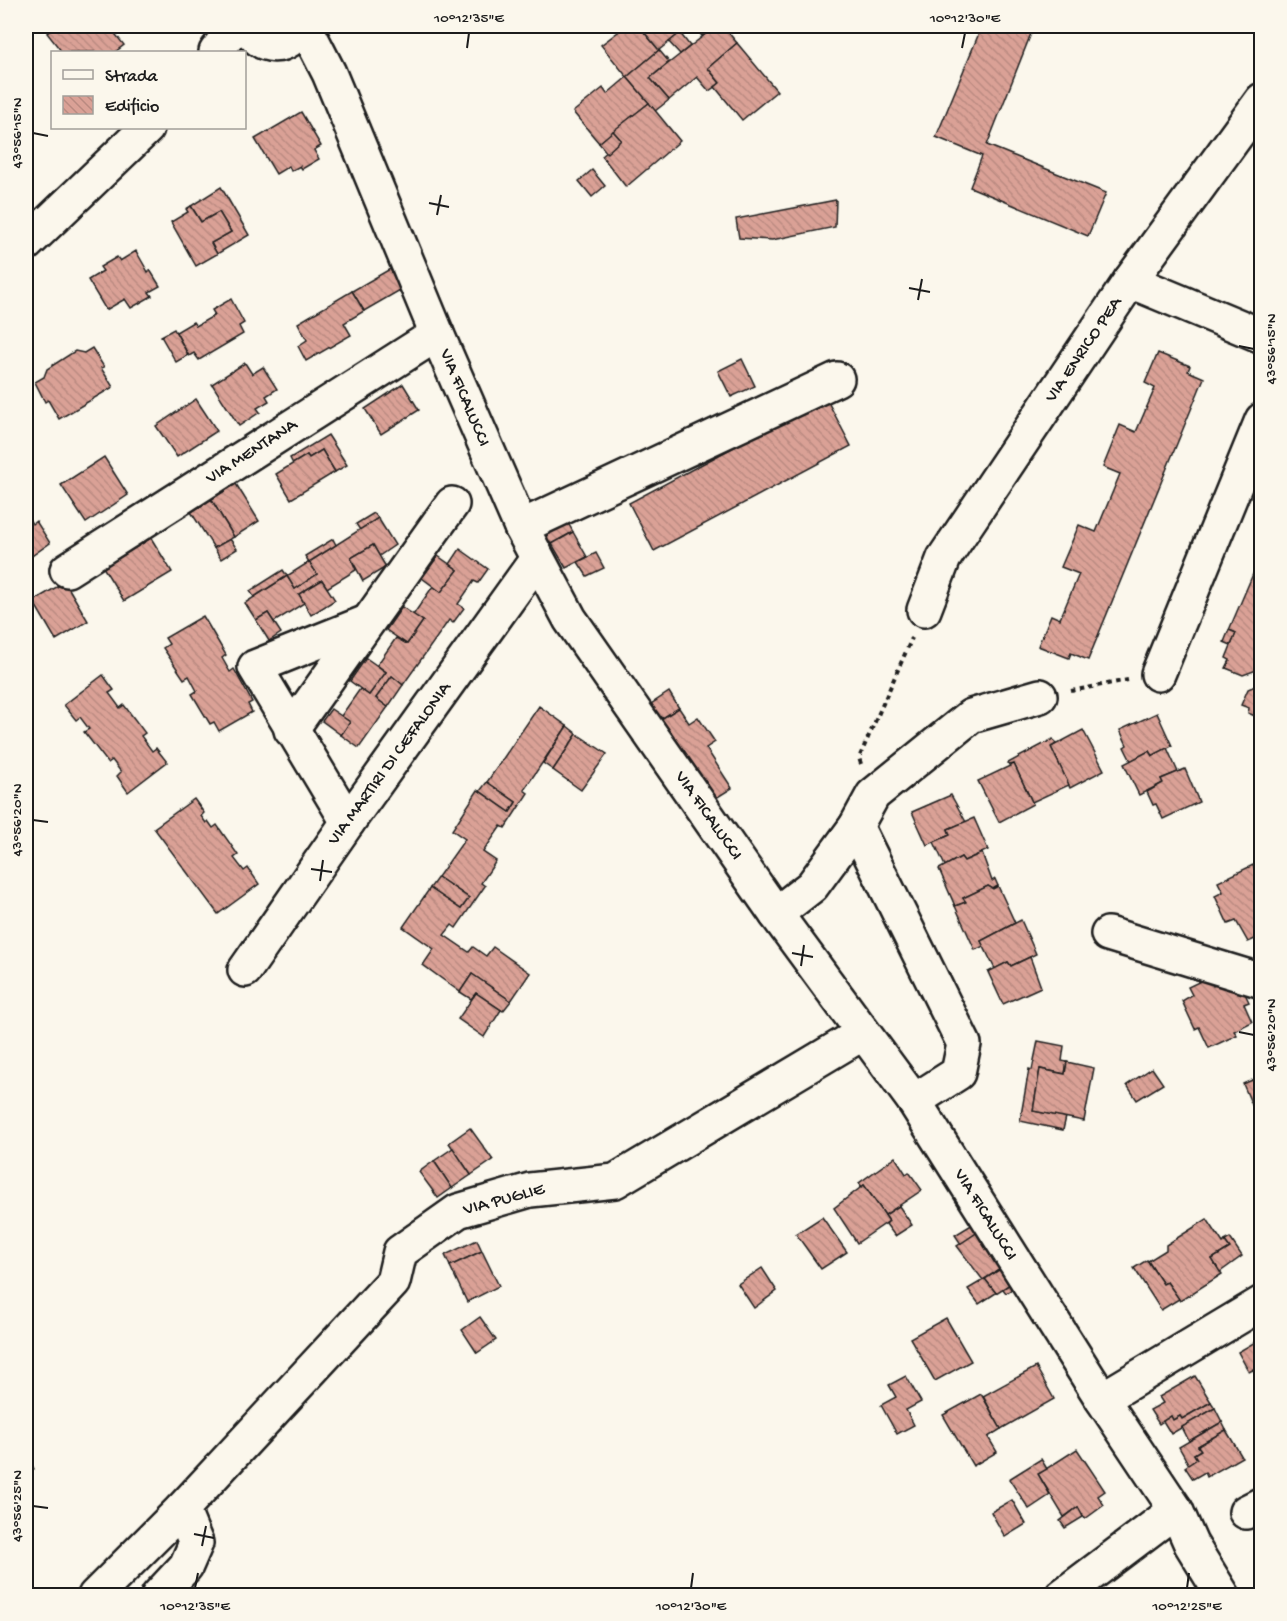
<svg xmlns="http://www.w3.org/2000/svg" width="1287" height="1621" font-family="'Gochi Hand',sans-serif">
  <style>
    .building { fill: url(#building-back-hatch); stroke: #1c1c1c; stroke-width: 1.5 }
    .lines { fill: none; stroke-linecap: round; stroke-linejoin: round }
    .minor-casing { stroke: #1c1c1c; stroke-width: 38 }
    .path { stroke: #1c1c1c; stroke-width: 4; stroke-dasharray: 4.5 4.5; stroke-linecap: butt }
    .minor { stroke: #fbf7ec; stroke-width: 33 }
    .ticks { fill: none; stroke: #1c1c1c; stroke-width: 2 }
    .labels { text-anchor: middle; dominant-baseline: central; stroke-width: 6; stroke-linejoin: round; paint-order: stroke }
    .street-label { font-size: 18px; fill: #1c1c1c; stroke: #fbf7ec }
    .neatline { fill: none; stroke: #1c1c1c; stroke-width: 2 }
    .ticks-label { font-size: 15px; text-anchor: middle; fill: #1c1c1c }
  </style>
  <defs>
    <pattern id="building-back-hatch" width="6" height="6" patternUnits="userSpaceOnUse" patternTransform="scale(1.5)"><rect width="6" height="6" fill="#daa196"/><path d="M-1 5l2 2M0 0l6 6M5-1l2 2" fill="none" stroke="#ba8a81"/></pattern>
  </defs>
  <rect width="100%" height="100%" fill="#fbf7ec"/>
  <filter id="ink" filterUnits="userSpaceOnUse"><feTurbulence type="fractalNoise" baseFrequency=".0167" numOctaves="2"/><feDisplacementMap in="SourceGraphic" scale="12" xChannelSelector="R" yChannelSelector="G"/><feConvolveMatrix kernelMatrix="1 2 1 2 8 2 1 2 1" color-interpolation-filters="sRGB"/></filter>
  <g filter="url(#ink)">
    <!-- building -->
    <g class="building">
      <path d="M56,26H109L124,45L115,52H62L47,33Z"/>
      <path d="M626,26H639L659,50L627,77L601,45Z"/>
      <path d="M639,26H689L659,50Z"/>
      <path d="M693,26H716L702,36Z"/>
      <path d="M716,26H723L737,43L708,68L720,83L709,91L697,77L669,100L650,78Z"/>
      <path d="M982,26H1034L987,145L1106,193L1088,236L970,187L982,156L936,137Z"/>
      <path d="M680,33L690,46L680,54L669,42Z"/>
      <path d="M737,43L777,91L742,120L715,87L720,83L708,68Z"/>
      <path d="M659,50L669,62L650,78L669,100L655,111L627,77Z"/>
      <path d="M627,77L649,103L599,143L573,112L603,88L607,94Z"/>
      <path d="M649,103L680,141L626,187L602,156L621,140L613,131Z"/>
      <path d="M301,112L321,146L314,150L319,159L302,169L300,166L291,171L289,166L276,174L255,139Z"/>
      <path d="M613,131L621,140L607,153L599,143Z"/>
      <path d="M592,170L605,186L592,197L579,181Z"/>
      <path d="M221,187L249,235L217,254L211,243L231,232L219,212L201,222L191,206Z"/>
      <path d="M836,200L835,227L772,240L739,238L736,219Z"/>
      <path d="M191,206L201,222L219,212L231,232L211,243L217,254L196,266L171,222L188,212L186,209Z"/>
      <path d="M136,251L148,272L150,270L160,286L149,292L152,296L131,308L125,299L106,310L88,280L103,271L100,267L117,257L120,261Z"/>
      <path d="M390,269L402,289L364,311L352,291Z"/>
      <path d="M352,291L364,311L344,323L351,335L306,361L298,346L307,340L298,323Z"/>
      <path d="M231,299L244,323L239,326L243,334L199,360L194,353L189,356L176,332L193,322L196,326L215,315L212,310Z"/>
      <path d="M174,329L188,355L176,362L161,336Z"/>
      <path d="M92,348L104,367L101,368L113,387L59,419L48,400L45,402L35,382L44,377L47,369L75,351L84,353Z"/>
      <path d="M1158,353L1190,366L1188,371L1204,378L1088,660L1071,653L1069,658L1038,646L1051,615L1060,619L1079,574L1061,567L1079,525L1096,532L1120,474L1103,467L1120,425L1136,432L1155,388L1145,383Z"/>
      <path d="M742,359L755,386L731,397L718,371Z"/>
      <path d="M245,363L252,374L263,367L277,389L266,396L269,401L257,408L260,412L239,426L212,384Z"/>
      <path d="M403,384L419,410L381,434L365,409Z"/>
      <path d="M826,398L851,446L654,551L629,503Z"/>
      <path d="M196,399L217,431L177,457L156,426Z"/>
      <path d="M328,435L347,465L335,472L322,450L309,458L307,455L293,464L290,458Z"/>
      <path d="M26,450L32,460L26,464Z"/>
      <path d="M322,450L335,472L291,499L276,474L307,455L309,458Z"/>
      <path d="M104,457L128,495L86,523L61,485Z"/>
      <path d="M236,484L259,521L234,537L211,499Z"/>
      <path d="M211,499L234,537L214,548L191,512Z"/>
      <path d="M26,513L32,524L36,521L50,543L26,560Z"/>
      <path d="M374,513L378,518L360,530L356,524Z"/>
      <path d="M378,518L395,545L379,556L373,545L351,558L356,570L327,588L322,580L299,594L304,603L274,622L268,613L256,620L245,603L287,576L295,589L317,574L309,562Z"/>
      <path d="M567,521L573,532L547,546L548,530Z"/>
      <path d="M573,532L587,557L566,568L552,544Z"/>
      <path d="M151,538L172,572L124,601L103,567Z"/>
      <path d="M230,539L237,549L221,559L214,548Z"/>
      <path d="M333,539L336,545L309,562L305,556Z"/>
      <path d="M373,545L386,567L363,581L351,558Z"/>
      <path d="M460,549L488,569L478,583L474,581L458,604L464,608L453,623L449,620L403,685L392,676L376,698L388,707L359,748L341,735L350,722L341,716L360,689L369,695L386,672L377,665L396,638L407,644L423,621L413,615L433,586L441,592L458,570L450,564Z"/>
      <path d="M596,553L604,568L587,576L578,562Z"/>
      <path d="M1262,553V668L1243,675L1226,668L1230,660L1226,658L1236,633L1229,630Z"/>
      <path d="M438,556L458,570L441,592L422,578Z"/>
      <path d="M309,562L317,574L295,589L287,576Z"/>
      <path d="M283,570L287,576L254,597L250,591Z"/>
      <path d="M322,580L335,600L311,615L299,594Z"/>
      <path d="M65,582L88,621L56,640L33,601Z"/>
      <path d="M402,607L423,621L407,644L386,630Z"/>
      <path d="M268,613L281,633L269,641L256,620Z"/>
      <path d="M203,616L226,655L222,658L230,672L234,669L252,702L248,704L252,712L219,731L214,722L210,724L192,694L197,691L189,676L184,679L163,648L169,644L165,638Z"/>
      <path d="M1229,630L1236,633L1231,645L1224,642Z"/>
      <path d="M366,658L386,672L369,695L350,681Z"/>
      <path d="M103,675L114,690L109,693L120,708L124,705L145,733L141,736L152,751L156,748L167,762L128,792L117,776L121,772L112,760L108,763L84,732L89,729L80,717L76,720L64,705Z"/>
      <path d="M392,676L403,685L388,707L376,698Z"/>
      <path d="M1262,683V719L1248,713L1249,708L1241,705L1248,689Z"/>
      <path d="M669,692L679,708L661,719L651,704Z"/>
      <path d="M539,706L567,726L524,790L528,793L505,828L501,826L483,852L496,861L481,883L485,886L456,928L452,925L444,935L469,952L473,947L486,956L493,947L530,973L511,1001L472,974L460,992L423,965L434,949L403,927L430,888L461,909L469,898L438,877L465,839L452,830L478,790L510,812L516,802L487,782Z"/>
      <path d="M679,708L689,723L698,717L715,742L706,748L732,788L713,800L661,719Z"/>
      <path d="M331,709L350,722L341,735L322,721Z"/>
      <path d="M1157,713L1172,746L1152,756L1149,751L1131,761L1124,747L1127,745L1120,730Z"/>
      <path d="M567,726L577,734L553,770L543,763Z"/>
      <path d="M1083,730L1104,770L1070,788L1051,747Z"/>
      <path d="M577,734L607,754L581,790L553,770Z"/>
      <path d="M1053,739L1056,744L1051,747L1069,785L1032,802L1014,764L1009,765L1008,763Z"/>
      <path d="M1167,748L1178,772L1161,779L1163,783L1139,795L1124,764L1149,751L1152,756Z"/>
      <path d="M1014,764L1033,804L999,822L978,781Z"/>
      <path d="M1185,769L1199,802L1163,819L1156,804L1153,805L1147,792L1163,783L1161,779Z"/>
      <path d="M487,782L516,802L510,812L480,791Z"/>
      <path d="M951,795L966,822L948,829L950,835L927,845L912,812Z"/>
      <path d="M194,799L204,813L201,816L206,823L208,821L213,828L217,825L238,855L234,858L244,871L248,868L259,884L218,914L154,828Z"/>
      <path d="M974,818L988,850L964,861L961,857L945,866L934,842L950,835L948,829Z"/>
      <path d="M982,853L992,881L995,879L998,886L993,889L988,886L963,898L966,902L955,906L939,869L961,857L964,861Z"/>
      <path d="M1253,865L1255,870L1262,867V936L1248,942L1236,921L1228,924L1215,896L1223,892L1218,882Z"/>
      <path d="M438,877L469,898L461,909L430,888Z"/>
      <path d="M988,886L993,889L998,886L1015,923L981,941L984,946L975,950L955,906L966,902L963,898Z"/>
      <path d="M1021,920L1036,954L1011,966L1008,962L995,969L981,941Z"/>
      <path d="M1030,957L1041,987L1003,1004L988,972L1008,962L1011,966Z"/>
      <path d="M472,974L511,1001L503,1011L476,993L471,999L460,992Z"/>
      <path d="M1236,975L1249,1002L1244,1004L1252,1022L1234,1031L1237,1035L1209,1048L1199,1027L1195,1029L1182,1001L1192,995L1188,987L1209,977L1213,986Z"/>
      <path d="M476,993L501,1010L484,1037L458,1019Z"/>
      <path d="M1038,1041L1064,1046L1062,1061L1067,1062L1065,1074L1040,1069L1033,1111L1066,1117L1063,1130L1020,1121L1029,1069L1032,1070Z"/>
      <path d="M1067,1062L1094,1068L1084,1121L1033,1111L1040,1069L1065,1074Z"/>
      <path d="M1152,1068L1163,1084L1137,1100L1127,1085Z"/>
      <path d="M1262,1076V1110L1258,1102L1252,1105L1243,1084Z"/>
      <path d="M470,1128L493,1160L471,1175L449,1143Z"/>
      <path d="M453,1148L471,1175L452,1188L434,1161Z"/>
      <path d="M895,1157L906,1174L909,1172L922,1190L885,1215L864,1185L862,1187L859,1183Z"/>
      <path d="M434,1161L452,1188L438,1198L419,1172Z"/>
      <path d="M864,1185L889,1221L857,1243L834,1208Z"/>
      <path d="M899,1206L912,1225L895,1236L886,1224L889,1221L885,1215Z"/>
      <path d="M822,1217L847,1252L821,1269L796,1234Z"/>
      <path d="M1207,1219L1223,1243L1225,1241L1230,1248L1212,1259L1222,1274L1180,1301L1167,1282L1163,1284L1148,1261L1166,1250V1245Z"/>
      <path d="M973,1224L978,1232L961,1244L955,1235Z"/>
      <path d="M978,1232L1002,1268L983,1280L957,1246Z"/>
      <path d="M1230,1238L1242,1256L1220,1272L1212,1259L1230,1248L1225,1241Z"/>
      <path d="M477,1240L482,1251L450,1266L445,1255Z"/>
      <path d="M482,1251L499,1286L467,1302L450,1266Z"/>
      <path d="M1147,1260L1163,1284L1167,1282L1179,1299L1161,1310L1134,1268Z"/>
      <path d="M762,1268L777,1291L754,1308L738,1284Z"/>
      <path d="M1002,1268L1012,1283L996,1293L985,1279Z"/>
      <path d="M985,1279L996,1293L979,1304L968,1289Z"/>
      <path d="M1012,1283L1015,1287L1006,1293L1003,1289Z"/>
      <path d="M480,1317L496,1340L477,1353L462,1330Z"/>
      <path d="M946,1318L971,1361L935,1381L910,1338Z"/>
      <path d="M1262,1338V1365L1249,1372L1238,1352Z"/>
      <path d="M1262,1365V1383H1260L1253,1369Z"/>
      <path d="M1036,1367L1054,1399L1001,1429L983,1396Z"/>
      <path d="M906,1376L921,1402L906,1410L914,1425L897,1434L881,1405L896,1397L889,1385Z"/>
      <path d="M1195,1376L1211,1402L1182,1419L1180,1416L1173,1420L1171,1416L1159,1424L1150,1410L1163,1403L1159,1397Z"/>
      <path d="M981,1394L1001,1429L988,1437L997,1452L973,1466L943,1415Z"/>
      <path d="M1211,1402L1215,1408L1171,1434L1163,1421L1171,1416L1173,1420L1180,1416L1182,1419Z"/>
      <path d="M1215,1408L1222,1422L1189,1441L1182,1427Z"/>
      <path d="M1222,1422L1226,1430L1198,1446L1201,1450L1194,1454L1197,1459L1189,1465L1179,1447Z"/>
      <path d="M1226,1430L1242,1457L1207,1477L1205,1472L1193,1479L1185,1467L1197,1459L1194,1454L1201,1450L1198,1446Z"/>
      <path d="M1077,1449L1105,1491L1098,1496L1104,1505L1085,1519L1078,1507L1064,1517L1038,1474Z"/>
      <path d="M26,1455L34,1469L26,1474Z"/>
      <path d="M1041,1459L1047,1469L1038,1474L1050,1495L1029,1509L1009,1479Z"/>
      <path d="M1012,1500L1026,1524L1005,1537L991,1512Z"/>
      <path d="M1078,1507L1083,1517L1065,1528L1060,1521Z"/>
    </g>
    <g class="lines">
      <defs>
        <g id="minor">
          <path d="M248,26C259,50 289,52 300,26"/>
          <path d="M305,26L329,73L437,334L521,527L570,619L776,914L914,1101L1102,1399L1176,1510L1191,1544L1223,1596"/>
          <path d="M216,52L235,26"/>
          <path d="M26,244L147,128"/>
          <path d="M1130,281L1262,336"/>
          <path d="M521,527L837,379"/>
          <path d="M67,570L437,334"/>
          <path d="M924,610L944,558L1130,281L1262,100"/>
          <path d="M1158,674L1262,420"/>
          <path d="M291,730L452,504"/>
          <path d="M348,822L255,667L367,622"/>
          <path d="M856,826L964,1044L958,1073L914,1101"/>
          <path d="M776,914L812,886L856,826L873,795L971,716L1040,696"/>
          <path d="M1108,934L1262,981"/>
          <path d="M245,970L348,822L537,559"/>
          <path d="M1102,1399L1262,1303"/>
          <path d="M1246,1512L1262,1504"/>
          <path d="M95,1596L182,1509L393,1282L400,1252L458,1211L530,1190L615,1181L863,1033"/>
          <path d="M158,1596L186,1566L196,1543L182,1509"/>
          <path d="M1062,1596L1176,1510"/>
        </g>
      </defs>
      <!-- minor casing -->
      <use href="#minor" class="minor-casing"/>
      <!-- path -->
      <g class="path">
        <path d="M1071,691L1128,680"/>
        <path d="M861,764L859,758L912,638"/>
      </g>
      <!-- minor -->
      <use href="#minor" class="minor"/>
    </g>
  </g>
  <!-- ticks -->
  <path class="ticks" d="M467,48L469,33M962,48L965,33M33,133L48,136M429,203L449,207M437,215L441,195M909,288L930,292M918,300L922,279M1239,346L1254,349M33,820L48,822M311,869L332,872M320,881L323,860M792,953L813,957M801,966L804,945M1239,1032L1254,1035M33,1506L48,1508M194,1534L214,1538M202,1546L206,1526M195,1588L198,1573M691,1588L693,1573M1187,1588L1189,1573"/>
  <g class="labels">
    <!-- street labels -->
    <g class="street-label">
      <text transform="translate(1084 350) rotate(-56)">VIA ENRICO PEA</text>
      <text transform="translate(464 398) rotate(67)">VIA FICALUCCI</text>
      <text transform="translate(252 452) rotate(-33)">VIA MENTANA</text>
      <text transform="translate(390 764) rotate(-54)">VIA MARTIRI DI CEFALONIA</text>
      <text transform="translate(708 816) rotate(55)">VIA FICALUCCI</text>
      <text transform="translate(504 1200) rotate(-15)">VIA PUGLIE</text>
      <text transform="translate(985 1215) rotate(58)">VIA FICALUCCI</text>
    </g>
  </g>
  <!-- margin -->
  <rect width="1287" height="1621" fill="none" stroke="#fbf7ec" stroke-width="66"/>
  <!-- legend -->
  <rect x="51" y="51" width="195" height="78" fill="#fbf7ec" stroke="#a29f99" stroke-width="1.5"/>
  <rect x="63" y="70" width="30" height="9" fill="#fbf7ec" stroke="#a29f99" stroke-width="1.5"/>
  <text x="105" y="81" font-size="18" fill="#1c1c1c">Strada</text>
  <rect x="63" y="96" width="30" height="18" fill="url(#building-back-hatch)" stroke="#a29f99" stroke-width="1.5"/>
  <text x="105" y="111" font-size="18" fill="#1c1c1c">Edificio</text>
  <rect x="33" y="33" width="1221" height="1555" class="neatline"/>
  <g class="ticks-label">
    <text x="469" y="22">10°12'35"E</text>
    <text x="965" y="22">10°12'30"E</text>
    <text transform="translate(16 133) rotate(-90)" y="5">43°56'15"N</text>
    <text transform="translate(1270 349) rotate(-90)" y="5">43°56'15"N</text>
    <text transform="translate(16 820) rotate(-90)" y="5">43°56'20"N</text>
    <text transform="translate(1270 1035) rotate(-90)" y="5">43°56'20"N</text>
    <text transform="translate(16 1506) rotate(-90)" y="5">43°56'25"N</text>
    <text x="195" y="1610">10°12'35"E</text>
    <text x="691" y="1610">10°12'30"E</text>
    <text x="1187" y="1610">10°12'25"E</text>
  </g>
</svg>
